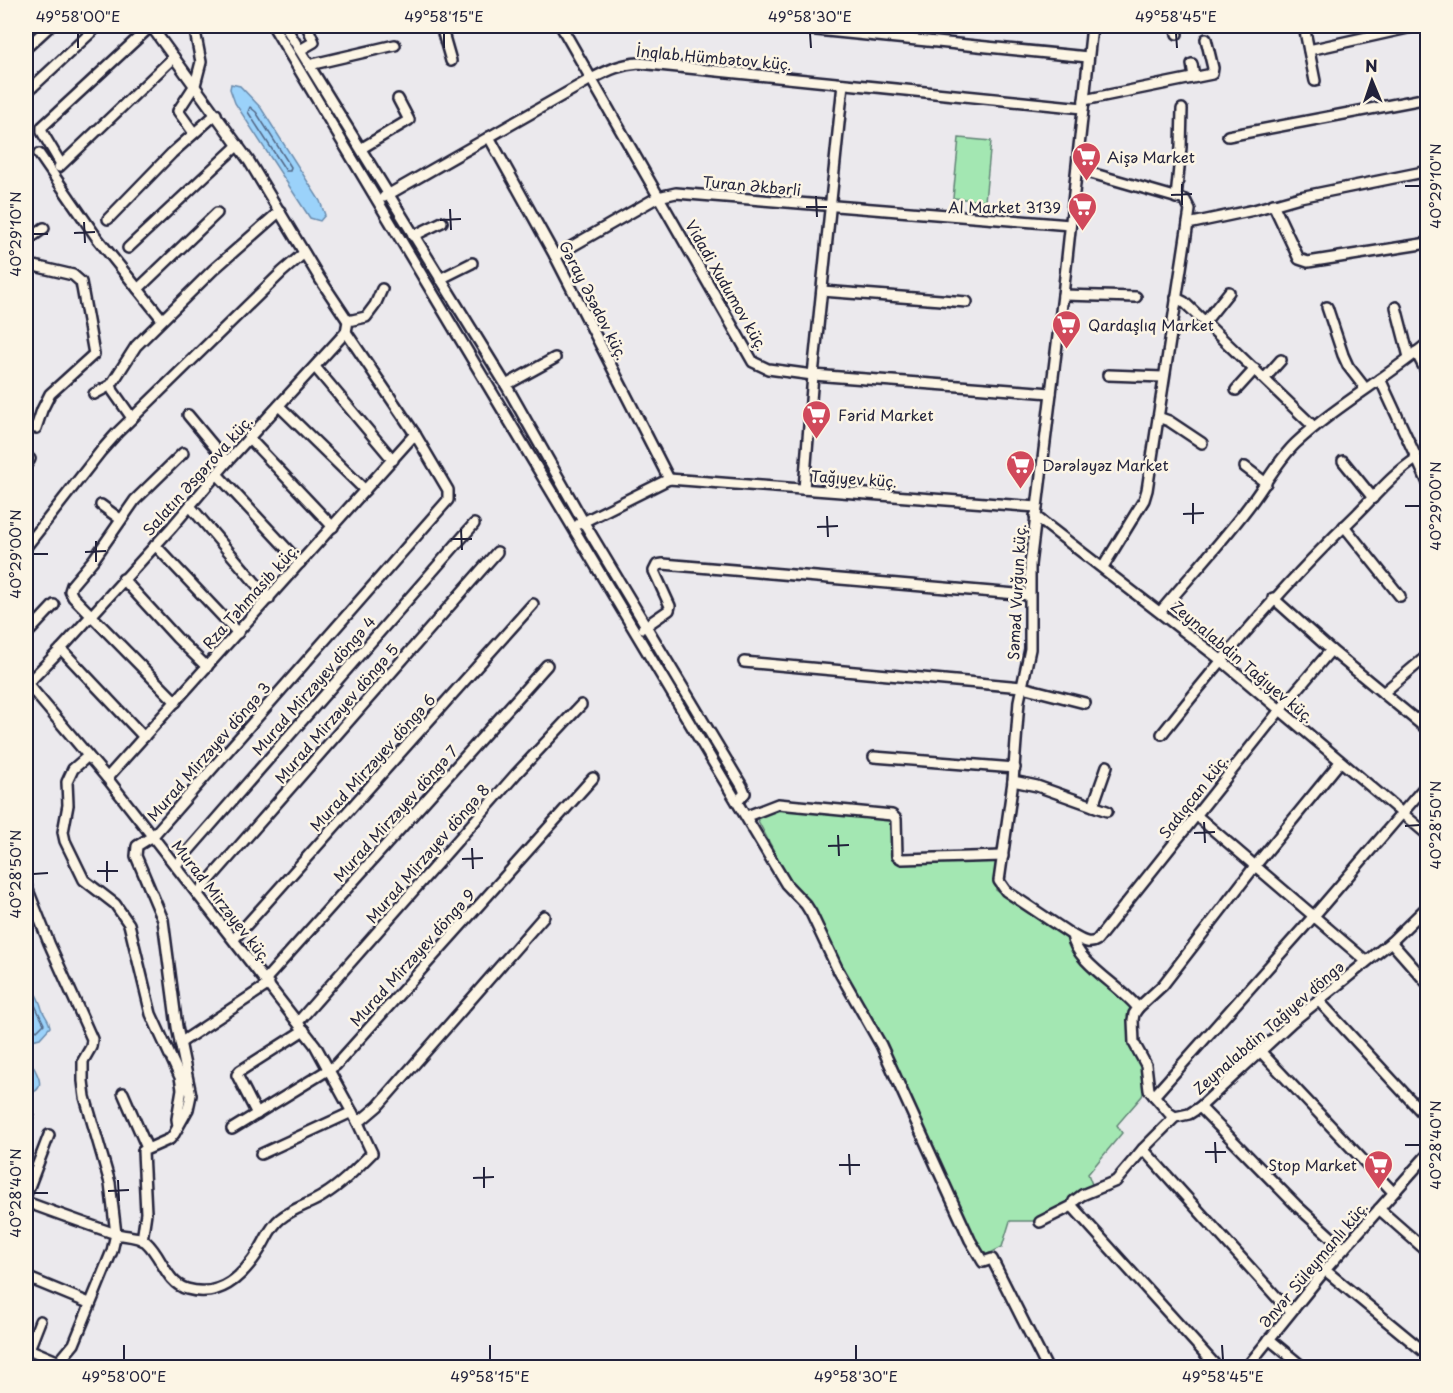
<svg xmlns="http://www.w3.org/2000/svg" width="1453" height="1393" font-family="'Playpen Sans',sans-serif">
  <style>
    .green { fill: #a3e7b2; stroke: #628476; stroke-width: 1.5 }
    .water { fill: #9bd2fa; stroke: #6b8cae; stroke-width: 1.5 }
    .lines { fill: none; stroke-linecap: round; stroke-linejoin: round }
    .shore { stroke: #526887; stroke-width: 1.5 }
    .minor-casing { stroke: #22223b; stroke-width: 14 }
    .minor { stroke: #fcf5e5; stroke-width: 9 }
    .ticks { fill: none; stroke: #22223b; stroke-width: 2 }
    .labels { text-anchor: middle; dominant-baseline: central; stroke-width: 5; stroke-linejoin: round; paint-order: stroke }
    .street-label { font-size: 15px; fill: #22223b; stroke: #fcf5e5 }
    .poi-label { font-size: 15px; fill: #22223b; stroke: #fcf5e5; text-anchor: start }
    .neatline { fill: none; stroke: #22223b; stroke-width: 2 }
    .ticks-label { font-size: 15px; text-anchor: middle; fill: #22223b }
  </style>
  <rect width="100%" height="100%" fill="#ebe9ed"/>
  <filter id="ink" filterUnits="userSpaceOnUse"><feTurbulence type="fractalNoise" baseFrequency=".0167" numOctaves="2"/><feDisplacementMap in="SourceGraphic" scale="12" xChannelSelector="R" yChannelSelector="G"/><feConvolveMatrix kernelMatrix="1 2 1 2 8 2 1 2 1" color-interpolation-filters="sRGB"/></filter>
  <g filter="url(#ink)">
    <!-- green -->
    <g class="green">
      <path d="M959,138L991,141L985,201L953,198Z"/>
      <path d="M777,806L893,817L895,861L997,857L996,890L1060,929L1079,958L1132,1003L1130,1045L1144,1068L1145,1088L1142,1096L1117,1125L1122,1133L1088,1174L1093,1187L1071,1198L1068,1206L1036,1221H1010L1002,1247L983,1257L880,1033L795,891L755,815Z"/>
    </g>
    <!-- water -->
    <g class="water">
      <path d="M231,84L240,86L261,108L320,201L325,215L320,221L310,218L235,103L230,89Z"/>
      <path d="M26,977C32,988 39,997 42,1009C44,1016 49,1019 50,1027L40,1038L32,1040L28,1031L26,1030Z"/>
      <path d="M26,1053C31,1066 54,1090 26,1094Z"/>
    </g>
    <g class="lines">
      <!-- shore -->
      <g class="shore">
        <path d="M250,107L256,112L291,167L290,171H286L248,112Z"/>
        <path d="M26,988C33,1000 38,1012 44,1024L37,1031L31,1026L26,1025"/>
      </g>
      <defs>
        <g id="minor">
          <path d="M151,26L249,161L320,279L348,321"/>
          <path d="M194,26L201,62L195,85L178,111L194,133"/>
          <path d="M273,26L786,884L806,905L811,913L837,968L881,1045L970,1240L983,1262L992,1259L1047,1368"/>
          <path d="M285,26L506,385L583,521L742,786L745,793L738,801"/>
          <path d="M441,26L451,61"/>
          <path d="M561,26L753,362L768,369L813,375L1051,393"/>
          <path d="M776,26L1088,57"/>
          <path d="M1092,26L1063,295L1030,565V649L1019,701L1013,781L999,881L1006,891L1072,935C1075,962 1121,986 1138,1008L1134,1014L1133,1020L1134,1043L1146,1065L1149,1090L1169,1113L1175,1117"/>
          <path d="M1175,26L1177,34"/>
          <path d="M1304,26L1315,81"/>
          <path d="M26,48L50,26"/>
          <path d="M300,50L314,42L307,26"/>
          <path d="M1309,50L1417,26"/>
          <path d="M1192,64L1194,77"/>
          <path d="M309,65L395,45"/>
          <path d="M26,93L98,26"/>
          <path d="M1084,100L1212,74L1213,68L1206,39"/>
          <path d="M1228,136L1428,98"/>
          <path d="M489,137L555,256L669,479"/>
          <path d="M362,148L409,120L398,99"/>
          <path d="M39,154L97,238L162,319"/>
          <path d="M61,164L42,132V127L151,26"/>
          <path d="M59,167L174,57"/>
          <path d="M1077,169L1185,200L1190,210L1147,490L1144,500L1103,567"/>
          <path d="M384,197L591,79C607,71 620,64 639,63L1083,108"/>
          <path d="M1176,198L1181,147L1182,109"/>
          <path d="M1273,204L1299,259L1308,262L1428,243"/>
          <path d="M108,219L172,153L216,114"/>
          <path d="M1188,224L1254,210L1300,197L1428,171"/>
          <path d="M413,236L442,222"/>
          <path d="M26,241L44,228"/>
          <path d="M128,248L238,145"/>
          <path d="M555,256L658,197L676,193L1070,225"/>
          <path d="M26,259L30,265L73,275L81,282L94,354L50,394L42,410L36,428L26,426"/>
          <path d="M440,279L472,263"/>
          <path d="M26,289L30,265"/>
          <path d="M138,289L217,213"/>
          <path d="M822,291L967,302"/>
          <path d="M1063,295L1136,297"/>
          <path d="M1176,298L1184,302L1314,427"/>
          <path d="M1327,307L1343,355L1348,366L1365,388"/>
          <path d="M1396,307L1409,357"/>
          <path d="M1205,322L1229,292"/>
          <path d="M1416,352L1428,375"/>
          <path d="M315,367L393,460"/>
          <path d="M1108,375L1163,377"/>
          <path d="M1265,378L1281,360"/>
          <path d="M1380,379L1428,483"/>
          <path d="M506,385L555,358"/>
          <path d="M1236,390L1255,369"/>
          <path d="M94,394L111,385"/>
          <path d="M279,406L365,490"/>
          <path d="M188,415L227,462"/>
          <path d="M1158,417L1169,421L1202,443"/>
          <path d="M132,418L113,391L111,385L136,346L213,270L280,211"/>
          <path d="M249,438L333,527"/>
          <path d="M1343,461L1373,498"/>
          <path d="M26,465L30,459"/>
          <path d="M1245,467L1266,483"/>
          <path d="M217,474L300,563"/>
          <path d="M669,479L1037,507"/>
          <path d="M804,489L813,375L843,84"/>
          <path d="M101,505L120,519"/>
          <path d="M190,506L269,599"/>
          <path d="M1035,516L1221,660L1428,835"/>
          <path d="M579,524L669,479"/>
          <path d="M1344,526L1400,596"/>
          <path d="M155,545L238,633"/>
          <path d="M26,547L101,451L117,433L282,272L304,253"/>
          <path d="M123,579L177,638L207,667"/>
          <path d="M1273,598L1331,650L1428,730"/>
          <path d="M1161,611C1191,575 1224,540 1252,502C1267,482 1278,460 1296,443C1337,405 1385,379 1428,343"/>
          <path d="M643,628L669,610L670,606L654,571L657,565L663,564L1029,595"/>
          <path d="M26,635L54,605"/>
          <path d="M61,649L144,737"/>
          <path d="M744,662L1022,687L1085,703"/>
          <path d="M26,682L107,778L315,1045L358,1123L372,1153C357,1168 342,1184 324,1195C311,1204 293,1208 280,1219C270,1227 267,1238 260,1249C244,1275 221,1299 187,1289C166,1283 162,1256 146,1242C139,1236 125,1236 116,1234C86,1224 56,1213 26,1202"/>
          <path d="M27,684L61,649L172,527L227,462L346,332L348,321L366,317L375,305L382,289"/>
          <path d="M1383,693L1428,655"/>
          <path d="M176,702L73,597L70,591L72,585L94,559L135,500L183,453"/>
          <path d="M1416,719L1428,715"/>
          <path d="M1162,734C1223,657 1285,583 1356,515C1375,496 1393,474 1416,459"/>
          <path d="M88,756L73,769L67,782L68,805L63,832L65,841L84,880L115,904L129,924L151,1014L180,1077L182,1089L177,1119L178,1126"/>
          <path d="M874,757L1015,768"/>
          <path d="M107,778L415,434"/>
          <path d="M1013,781L1037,786L1107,811"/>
          <path d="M1093,806L1107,766"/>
          <path d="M747,816L778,804L892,815L896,819L897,856L902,859L1003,856"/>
          <path d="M1197,816L1366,961"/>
          <path d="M176,865L474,524"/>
          <path d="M26,885L49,943L92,1039L91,1047L83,1061V1081L85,1097L110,1183L116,1234L112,1251L74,1344L59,1362"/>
          <path d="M198,893L497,552"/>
          <path d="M1072,935C1080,939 1088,946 1097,940L1280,710L1331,650"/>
          <path d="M234,939L533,604"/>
          <path d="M1391,942L1428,984"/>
          <path d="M265,980L547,665"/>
          <path d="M1318,1000L1428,1119"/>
          <path d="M1138,1008L1163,985L1255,866L1340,762"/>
          <path d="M298,1022L516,774L581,705"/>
          <path d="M180,1043L269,984"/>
          <path d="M1261,1052L1393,1192"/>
          <path d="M123,1093L147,1148"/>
          <path d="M1154,1096L1313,917L1428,783"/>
          <path d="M1200,1107L1296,1205L1344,1249"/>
          <path d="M257,1114L237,1075L240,1071L304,1030"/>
          <path d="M26,1121L28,1115"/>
          <path d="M358,1123L378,1106L544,916"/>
          <path d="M232,1129L336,1065L593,778"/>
          <path d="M1143,1149L1290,1312"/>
          <path d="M261,1154L352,1112"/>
          <path d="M26,1195L49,1135"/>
          <path d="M1072,1206L1218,1368"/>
          <path d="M1379,1209L1428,1252"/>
          <path d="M1040,1222L1072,1206L1074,1201L1082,1195L1116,1181L1143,1149L1175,1117L1189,1114L1200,1107L1292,1022L1391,942L1428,906"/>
          <path d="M142,1240L146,1213L143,1151L170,1139L174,1134L188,1109L191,1095L177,1027L163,920L136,856L137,846L153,836L448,500V490L415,434L346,332"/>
          <path d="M1325,1270L1428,1355"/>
          <path d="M26,1277L89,1303"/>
          <path d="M1269,1339L1304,1368"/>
          <path d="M26,1348L73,1368"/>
          <path d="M29,1349L40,1321"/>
          <path d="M1246,1368L1325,1270L1428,1154"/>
        </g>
      </defs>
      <!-- minor casing -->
      <use href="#minor" class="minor-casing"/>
      <!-- minor -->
      <use href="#minor" class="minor"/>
    </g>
  </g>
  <!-- ticks -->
  <path class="ticks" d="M78,33V48M444,33V48M810,33L811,48M1176,33L1177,48M1182,184V205M1405,186H1420M1171,195L1192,194M816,196L817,217M806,207H827M450,209L451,230M440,220L461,219M84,222L85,243M74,233L95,232M33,234H48M1193,503V524M1405,506H1420M1183,514L1204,513M827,516L828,537M817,527L838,526M461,529L462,550M451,539H472M96,541V562M85,552L106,551M33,554H48M1204,822L1205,843M1405,826L1420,825M1194,833L1215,832M838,835L839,856M828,846L849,845M472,848L473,869M462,859L483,858M107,861V882M97,871H118M33,874L48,873M1215,1142L1216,1163M1405,1145H1420M1205,1152H1226M849,1154L850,1175M839,1165H860M484,1167V1188M473,1178L494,1177M118,1180L119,1201M108,1191L129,1190M33,1193H48M124,1345V1360M490,1345V1360M856,1345V1360M1222,1345L1223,1360"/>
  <!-- icons -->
  <defs>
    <symbol id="supermarket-pin" viewBox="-11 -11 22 30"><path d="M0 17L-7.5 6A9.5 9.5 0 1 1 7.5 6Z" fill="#d1495b" stroke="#fcf5e5"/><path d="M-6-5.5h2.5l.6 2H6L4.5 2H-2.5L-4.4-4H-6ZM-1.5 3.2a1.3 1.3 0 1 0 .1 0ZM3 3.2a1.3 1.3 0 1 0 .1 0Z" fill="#fff"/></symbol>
  </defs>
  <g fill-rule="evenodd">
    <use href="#supermarket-pin" x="1070" y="140" width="33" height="45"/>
    <use href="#supermarket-pin" x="1066" y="190" width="33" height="45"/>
    <use href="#supermarket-pin" x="1050" y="308" width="33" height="45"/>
    <use href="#supermarket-pin" x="800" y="398" width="33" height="45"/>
    <use href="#supermarket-pin" x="1004" y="448" width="33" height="45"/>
    <use href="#supermarket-pin" x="1362" y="1148" width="33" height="45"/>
  </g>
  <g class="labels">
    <!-- street labels -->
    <g class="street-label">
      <text transform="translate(714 57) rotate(5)">İnqlab Hümbətov küç.</text>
      <text transform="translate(752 185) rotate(5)">Turan Əkbərli</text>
      <text transform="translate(727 285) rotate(60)">Vidadi Xudumov küç.</text>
      <text transform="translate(594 300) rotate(63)">Gəray Əsədov küç.</text>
      <text transform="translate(197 475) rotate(-48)">Salatın Əsgərova küç.</text>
      <text transform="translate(854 478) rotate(4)">Tağıyev küç.</text>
      <text transform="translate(1016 592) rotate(-87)">Səməd Vurğun küç.</text>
      <text transform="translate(250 596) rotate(-48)">Rza Təhmasib küç.</text>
      <text transform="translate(1243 661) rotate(40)">Zeynalabdin Tağıyev küç.</text>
      <text transform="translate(313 685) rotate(-49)">Murad Mirzəyev döngə 4</text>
      <text transform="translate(336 713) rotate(-49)">Murad Mirzəyev döngə 5</text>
      <text transform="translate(208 751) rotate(-49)">Murad Mirzəyev döngə 3</text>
      <text transform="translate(372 762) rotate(-48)">Murad Mirzəyev döngə 6</text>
      <text transform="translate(1193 796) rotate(-52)">Sadıqcan küç.</text>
      <text transform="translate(395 813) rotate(-48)">Murad Mirzəyev döngə 7</text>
      <text transform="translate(427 853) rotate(-49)">Murad Mirzəyev döngə 8</text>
      <text transform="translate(222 901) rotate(52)">Murad Mirzəyev küç.</text>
      <text transform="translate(412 957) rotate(-48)">Murad Mirzəyev döngə 9</text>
      <text transform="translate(1268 1027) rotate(-41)">Zeynalabdin Tağıyev döngə</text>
      <text transform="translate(1313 1264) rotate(-50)">Ənvər Süleymanlı küç.</text>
    </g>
    <!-- poi labels -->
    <g class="poi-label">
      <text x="1107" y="156">Aişə Market</text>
      <text x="1061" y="206" text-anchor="end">Al Market 3139</text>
      <text x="1088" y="324">Qardaşlıq Market</text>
      <text x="838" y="414">Fərid Market</text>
      <text x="1042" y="464">Dərələyəz Market</text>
      <text x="1357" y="1164" text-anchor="end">Stop Market</text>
    </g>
  </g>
  <!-- margin -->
  <rect width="1453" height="1393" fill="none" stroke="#fcf5e5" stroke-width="66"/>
  <!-- north arrow -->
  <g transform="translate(1372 81) rotate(358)" stroke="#fcf5e5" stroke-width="4.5" paint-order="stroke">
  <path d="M0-4.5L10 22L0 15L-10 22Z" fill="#22223b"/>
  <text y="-9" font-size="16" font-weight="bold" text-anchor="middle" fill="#22223b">N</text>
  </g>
  <rect x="33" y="33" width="1387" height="1327" class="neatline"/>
  <g class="ticks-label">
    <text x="78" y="22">49°58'00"E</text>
    <text x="444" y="22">49°58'15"E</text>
    <text x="810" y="22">49°58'30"E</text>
    <text x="1176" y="22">49°58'45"E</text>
    <text transform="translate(1436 186) rotate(-90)" y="5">40°29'10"N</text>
    <text transform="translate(16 234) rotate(-90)" y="5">40°29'10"N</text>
    <text transform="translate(1436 506) rotate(-90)" y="5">40°29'00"N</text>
    <text transform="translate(16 554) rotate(-90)" y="5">40°29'00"N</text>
    <text transform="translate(1436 825) rotate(-90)" y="5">40°28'50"N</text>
    <text transform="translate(16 874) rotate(-90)" y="5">40°28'50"N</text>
    <text transform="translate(1436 1145) rotate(-90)" y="5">40°28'40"N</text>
    <text transform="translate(16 1193) rotate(-90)" y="5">40°28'40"N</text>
    <text x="124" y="1382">49°58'00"E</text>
    <text x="490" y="1382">49°58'15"E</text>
    <text x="856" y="1382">49°58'30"E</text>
    <text x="1223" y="1382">49°58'45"E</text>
  </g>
</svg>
